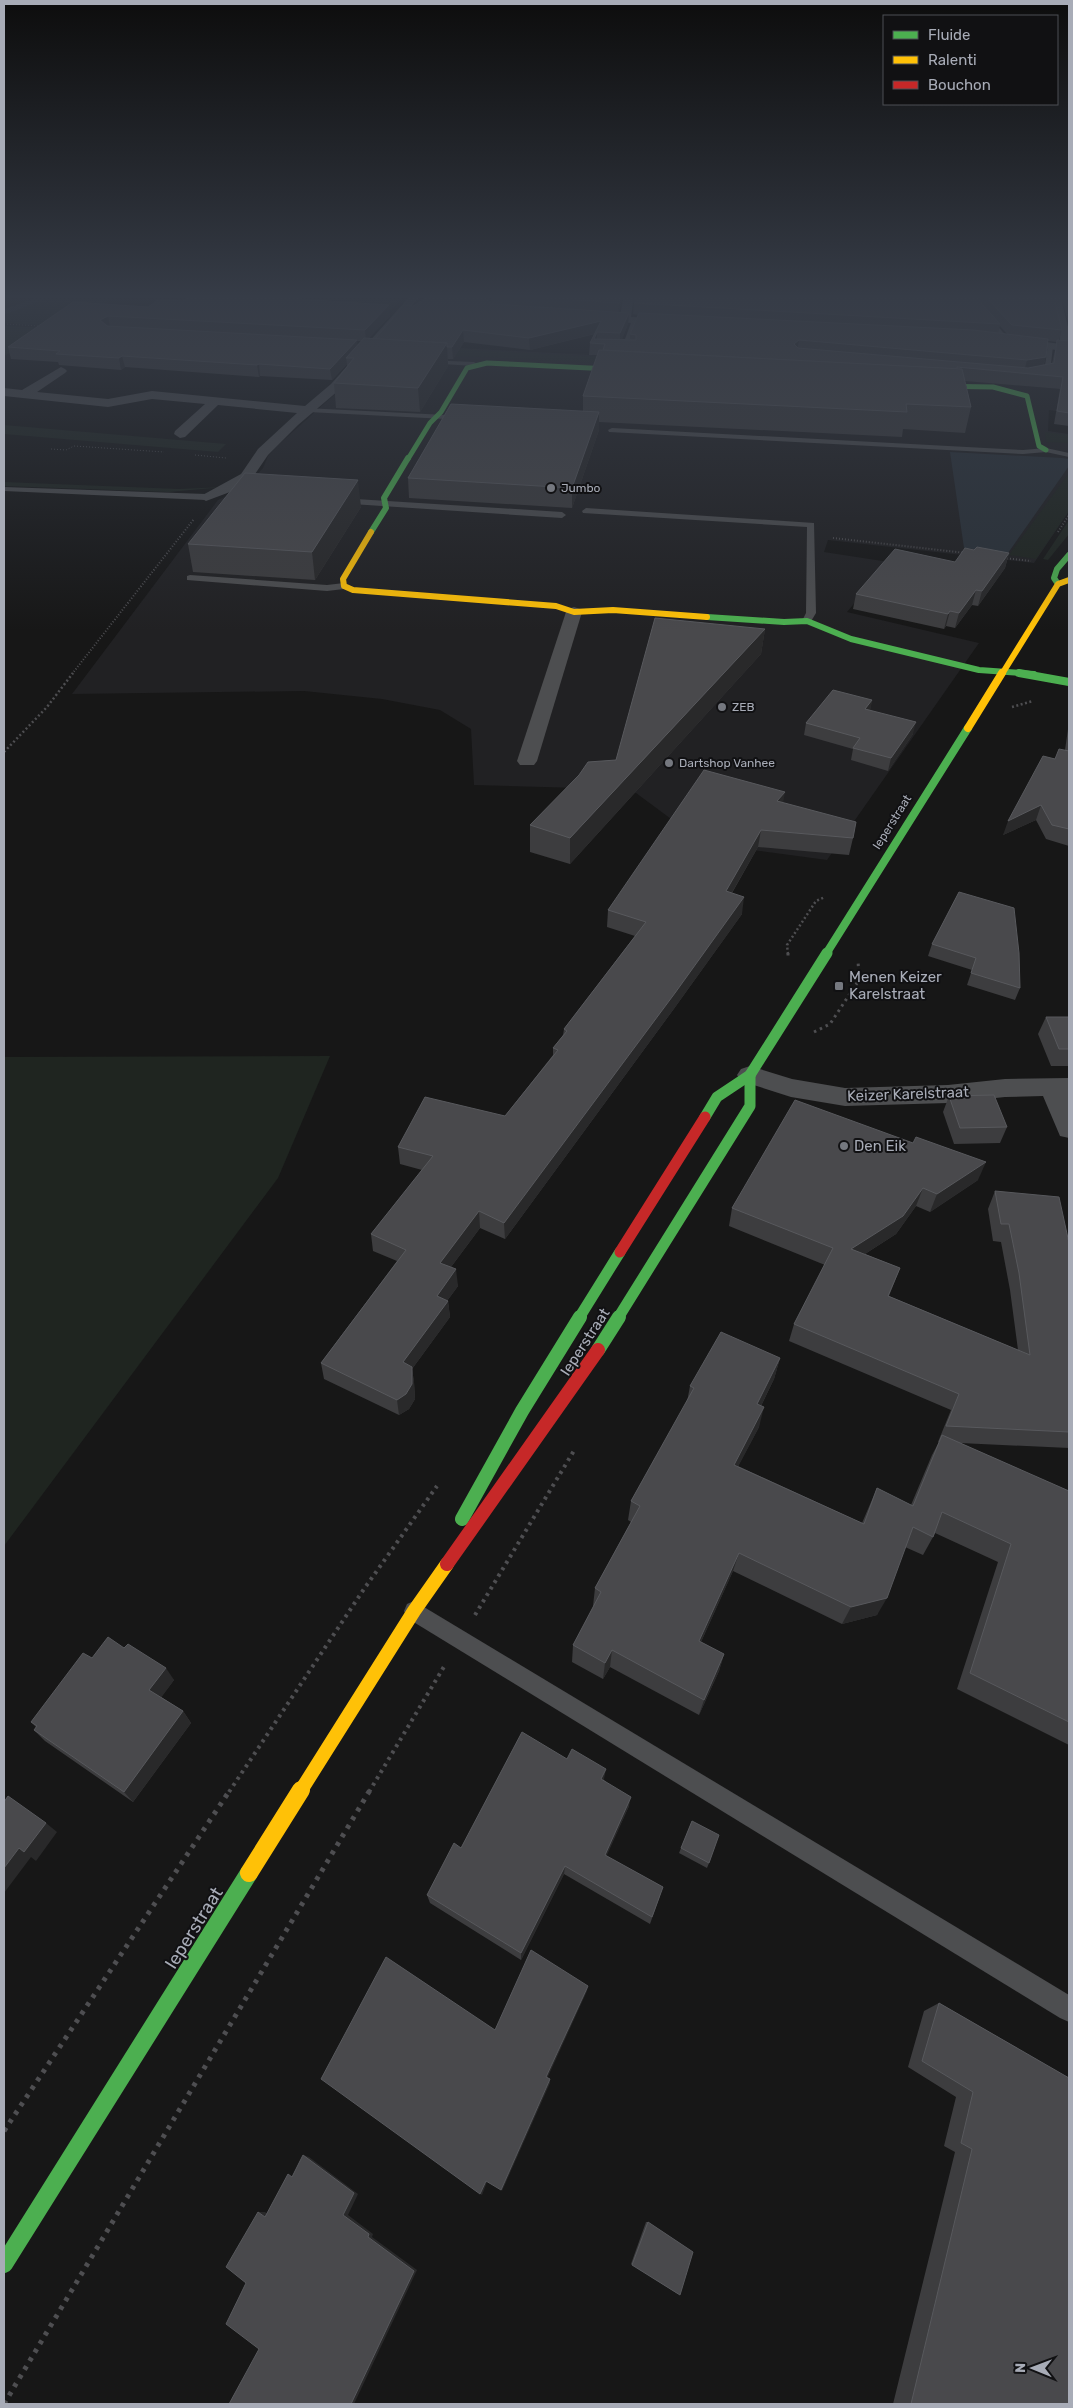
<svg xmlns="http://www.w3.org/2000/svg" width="1073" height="2408" font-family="Rubik,sans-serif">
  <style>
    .built { fill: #212123 }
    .green { fill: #1f2520 }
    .water { fill: #2a3138 }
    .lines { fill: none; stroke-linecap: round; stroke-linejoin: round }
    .stream { stroke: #2a3138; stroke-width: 5 }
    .path-far5 { stroke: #4e4e51; stroke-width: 1; stroke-dasharray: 1 2; stroke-linecap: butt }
    .path-far4 { stroke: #4e4e51; stroke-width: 2; stroke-dasharray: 1 2; stroke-linecap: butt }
    .path-far3 { stroke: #4e4e51; stroke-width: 2.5; stroke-dasharray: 2 2.5; stroke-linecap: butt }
    .path-far2 { stroke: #4e4e51; stroke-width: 3; stroke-dasharray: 2.5 4; stroke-linecap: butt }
    .path-far1 { stroke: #4e4e51; stroke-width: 4; stroke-dasharray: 3 4.5; stroke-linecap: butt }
    .path { stroke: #4e4e51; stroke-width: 5; stroke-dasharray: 4 6; stroke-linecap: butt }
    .lane { fill: #4d4e50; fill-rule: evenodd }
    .street { fill: #4d4e50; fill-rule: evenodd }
    .fast-far5 { stroke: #4caf50; stroke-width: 5 }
    .fast-far4 { stroke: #4caf50; stroke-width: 6 }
    .fast-far3 { stroke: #4caf50; stroke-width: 8 }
    .fast-far2 { stroke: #4caf50; stroke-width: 11 }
    .fast-far1 { stroke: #4caf50; stroke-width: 14 }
    .fast { stroke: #4caf50; stroke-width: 18 }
    .slow-far3 { stroke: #ffc107; stroke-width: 6 }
    .slow-far2 { stroke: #ffc107; stroke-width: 8 }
    .slow-far1 { stroke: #ffc107; stroke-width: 14 }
    .slow { stroke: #ffc107; stroke-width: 18 }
    .jam-far1 { stroke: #c62828; stroke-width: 11 }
    .jam { stroke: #c62828; stroke-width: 14 }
    .wall { fill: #3d3d3f; fill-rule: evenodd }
    .shaded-wall { fill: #29292a }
    .building { fill: #49494c; stroke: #58595d }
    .poi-dot { fill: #75787f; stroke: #111113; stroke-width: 2 }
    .labels { text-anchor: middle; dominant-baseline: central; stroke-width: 4; stroke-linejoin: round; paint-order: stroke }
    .far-poi-label { font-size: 12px; fill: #a8acb7; stroke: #111113; text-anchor: start }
    .far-street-label { font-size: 12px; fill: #a8acb7; stroke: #111113 }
    .poi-label { font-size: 15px; fill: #a8acb7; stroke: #111113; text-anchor: start }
    .street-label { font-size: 15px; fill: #a8acb7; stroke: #111113 }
    .near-street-label { font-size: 18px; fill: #a8acb7; stroke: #111113 }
  </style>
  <rect width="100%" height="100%" fill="#171717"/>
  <!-- built -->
  <path class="built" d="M385,344L815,367L1059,389L1060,379L1069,413L1049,410L1048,431L1069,434V511L1034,563L828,540L824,552L889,562L847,612L979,643L827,860L722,846L690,833L636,793L615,789L474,785L471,729L440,710L382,699L304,691L72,694L218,500L246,487L263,468L268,456L277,446L343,387Z"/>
  <!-- green -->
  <g class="green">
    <path d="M57,294H406L391,310L118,295L60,326L4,323V314Z"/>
    <path d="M4,326L55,328L4,356Z"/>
    <path d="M400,346L804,368L951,380L396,353Z"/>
    <path d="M4,425L226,444L218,452L4,434Z"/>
    <path d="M1045,432L1069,435V443L1046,442Z"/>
    <path d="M1069,473V511L1036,559L1009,555Z"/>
    <path d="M4,482L179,489L224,487L169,492L4,486Z"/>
    <path d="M1069,520V534L1048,560L1043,559Z"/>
    <path d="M330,1056L278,1178L4,1546V1057Z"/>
  </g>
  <!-- water -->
  <path class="water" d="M950,452L1062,458L1069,459V466L1008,553L964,548Z"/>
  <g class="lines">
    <!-- stream -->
    <path class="stream" d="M4,312L53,294"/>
    <!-- path-far5 -->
    <g class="path-far5">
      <path d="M4,324L41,326"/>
      <path d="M51,449L66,450L74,446L164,452"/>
      <path d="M195,455L226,458"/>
    </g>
    <!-- path-far4 -->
    <g class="path-far4">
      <path d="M1058,532L1069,515"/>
      <path d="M833,538L966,553"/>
      <path d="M1004,558L1031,561"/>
      <path d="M72,674L194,519"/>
    </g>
    <!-- path-far3 -->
    <g class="path-far3">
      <path d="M1012,707L1033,701"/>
      <path d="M4,752L47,707L73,673"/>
      <path d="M788,954L787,945L816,901L825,897"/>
    </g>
    <!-- path-far2 -->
    <g class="path-far2">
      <path d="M788,953V956"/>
      <path d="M814,1032L830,1024L859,980L858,960"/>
    </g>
    <!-- path-far1 -->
    <g class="path-far1">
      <path d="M475,1615L575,1449"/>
      <path d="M229,1792L364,1589L437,1486"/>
      <path d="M369,1792L445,1665"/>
    </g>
    <!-- path -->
    <g class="path">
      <path d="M4,2131L230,1790"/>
      <path d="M4,2404L370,1790"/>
    </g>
    <!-- lane -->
    <g class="lane">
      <path d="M963,294H969L1009,339V341H1005Z"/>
      <path d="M635,318L638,320L626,349L621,350L632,320Z"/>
      <path d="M1048,345L1053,346L1050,373L1032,377V375L1044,372Z"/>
      <path d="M424,360L474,362L477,364L474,366L426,363Z"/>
      <path d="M305,408L466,416L470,418L466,420L308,412L304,410Z"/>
      <path d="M612,428L1023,450L1046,448L1069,453V457L1046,452L1023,454L609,432L608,430Z"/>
      <path d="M4,487L206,494L210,497L206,500L4,491Z"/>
      <path d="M340,498L562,512L566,515L562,518L337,503V499Z"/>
      <path d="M586,508L814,523L816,613L810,623H804L802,621L806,613L807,527L583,513L582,511Z"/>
      <path d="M190,575L327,585L344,583L349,586L344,589L327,591L187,580V576Z"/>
      <path d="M414,1601L1069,1995V2022L1060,2018L407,1618L404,1611L407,1604Z"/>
    </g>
    <!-- street -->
    <g class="street">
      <path d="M412,294H422L339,390L298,425L268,455L251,480L238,489L206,501L199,497L241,474L258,449L297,413L218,405L185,437L180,438L174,434L175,431L205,404L152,399L108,407L4,396V388L22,390L61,367L65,369L67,371L65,373L37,392L108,399L152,391L305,406L331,384Z"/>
      <path d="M624,294H634L631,317L674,319L679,322L674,325L592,321L587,318L592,315L620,316Z"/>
      <path d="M1050,294H1060L1069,331V352L1005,342L1003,340L1009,337L1061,344Z"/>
      <path d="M574,607L580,609L582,612L537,761L534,765H520L517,761L566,612L568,609Z"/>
      <path d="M750,1066L792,1079L845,1088L948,1085L1005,1079L1069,1078V1138L1060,1136L1043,1096L1005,1097L948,1103L845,1106L791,1097L741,1081L737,1075L741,1069Z"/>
    </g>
    <!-- fast-far5 -->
    <g class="fast-far5">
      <path d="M930,386L993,387L1027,396L1039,446L1046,450"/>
      <path d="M408,459L430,423L441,412L467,368L487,363L630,370"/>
    </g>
    <!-- fast-far4 -->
    <g class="fast-far4">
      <path d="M371,532L386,508L384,498L408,458"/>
      <path d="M1058,584L1054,578L1057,569L1069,555"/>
      <path d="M707,617L784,622L807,621L851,639L979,670L1034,674"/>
    </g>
    <!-- fast-far3 -->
    <g class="fast-far3">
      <path d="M1019,673L1069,682"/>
      <path d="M826,954L968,728"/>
    </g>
    <!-- fast-far2 -->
    <g class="fast-far2">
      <path d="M705,1117L717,1097L750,1075L827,953"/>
      <path d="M579,1318L620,1252"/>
      <path d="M618,1318L750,1106V1075"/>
    </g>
    <!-- fast-far1 -->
    <g class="fast-far1">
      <path d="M598,1350L619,1317"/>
      <path d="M462,1519L522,1411L580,1317"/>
    </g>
    <!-- fast -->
    <path class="fast" d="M4,2264L249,1873"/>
    <!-- slow-far3 -->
    <g class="slow-far3">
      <path d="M371,532L343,579L344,586L353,590L556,606L574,612L613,610L707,617"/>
      <path d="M1002,674L1058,584L1069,580"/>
    </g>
    <!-- slow-far2 -->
    <path class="slow-far2" d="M968,728L1002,673"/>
    <!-- slow-far1 -->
    <path class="slow-far1" d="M300,1792L414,1611L447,1564"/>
    <!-- slow -->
    <path class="slow" d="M249,1873L301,1790"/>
    <!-- jam-far1 -->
    <path class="jam-far1" d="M620,1252L705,1117"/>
    <!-- jam -->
    <path class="jam" d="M447,1564L598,1350"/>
  </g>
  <!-- wall -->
  <g class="wall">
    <path d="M430,294H623L619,312L628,324L622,339H630V334L638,315L633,314L634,303L882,296L879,294H1053L1062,330L1059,340L1069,341V426L1054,424L1060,389L965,381L971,407L965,433L903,429L902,437L599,422V430L572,508L409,498L408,478L583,411V396L598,355H589L590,343L595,334L530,350L464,342L453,359H448V366L420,412L336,408L334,383L347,367V364L332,380L260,376L259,377L125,367L121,370L59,365L58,362L11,359L8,347L73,302L148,307L183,301L302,296V300L390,316L369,338L375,339L413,306L428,297ZM1000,326L1007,334L998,333ZM357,341H362L357,345ZM1048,341L1057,342L1052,363L1044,365Z"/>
    <path d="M1060,294H1069V325Z"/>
    <path d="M361,507L315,580L193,572L188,544Z"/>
    <path d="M974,550L1009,553L1005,568L978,606L972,605L955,628L946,626L944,629L853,609L856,594L955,562Z"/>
    <path d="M765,629L761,654L570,864L530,852V825L616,760Z"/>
    <path d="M872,700L870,710L913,734L888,771L851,760L853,749L804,735L806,723Z"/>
    <path d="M1069,722V846L1046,839L1036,820L1003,835L1055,759L1065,750Z"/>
    <path d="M783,803L853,838L849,855L758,847L732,893L742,914L673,1010L505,1239L480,1228L451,1267L458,1286L447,1301H448L450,1317L412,1369L414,1382L415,1399L409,1409L399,1415L324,1379L321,1363L397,1261L373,1251L371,1234L422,1170L400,1164L398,1147L505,1116L553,1055V1048L563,1035L564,1029L635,936L607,927L608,910Z"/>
    <path d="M959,892L1020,988L1015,1000L967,985L972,970L928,956L932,944Z"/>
    <path d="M1046,1017H1069V1066H1051L1038,1034Z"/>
    <path d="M949,1096L1007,1127L1000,1143L954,1144L943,1112Z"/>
    <path d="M978,1180L930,1212L916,1206L896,1234L865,1254L900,1268L889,1296L1018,1350L1010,1290L1001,1242L993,1241L988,1209L995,1191L1069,1243V1448L960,1443L1069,1491V1745L957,1689L998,1562L935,1533L933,1537L923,1555L905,1547L877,1615L842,1624L733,1571L701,1642L724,1654L719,1671L699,1715L610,1667L603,1679L572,1662L573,1645L594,1606H593L595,1588L631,1522L628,1520L631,1501L687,1402L690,1386L780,1358L774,1379L761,1406L759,1427L738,1466L862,1523L877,1488L911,1505L932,1455L939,1442H938L951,1410L789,1341L794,1324L825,1265L729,1226L732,1208Z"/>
    <path d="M124,1648L174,1680L161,1697L183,1711L191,1723L133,1802L45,1741L34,1730L36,1727L31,1722L92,1658Z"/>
    <path d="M567,1759L604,1779V1780L629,1806L606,1856L663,1887L650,1924L564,1874L521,1960L430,1903L427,1895L461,1848Z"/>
    <path d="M692,1821L709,1863L707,1868L679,1853Z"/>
    <path d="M939,2003L1069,2078V2404H893L955,2152L944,2146L956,2097L908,2067L924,2011Z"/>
    <path d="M646,2222H648L678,2294L631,2264Z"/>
  </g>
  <!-- shaded-wall -->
  <g class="shaded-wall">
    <path d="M492,294V305L485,298Z"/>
    <path d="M621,294H623L618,314L619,303Z"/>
    <path d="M389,305L390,316L366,341L365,330Z"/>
    <path d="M629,313L628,324L620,345V333Z"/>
    <path d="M108,316L110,327L100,320Z"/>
    <path d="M601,321L597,333V344L594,339L597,333L530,350L529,338Z"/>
    <path d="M463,330L464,342L453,359L452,347Z"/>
    <path d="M357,340L358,352L346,358L347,364L332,380L330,369Z"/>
    <path d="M799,340L797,352L794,344Z"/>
    <path d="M447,343L448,366L420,412L418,388Z"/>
    <path d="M122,356L125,367L121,370L119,358Z"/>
    <path d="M1046,357L1042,369L1024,372L1027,360Z"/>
    <path d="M259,364L260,376L259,377L257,365Z"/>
    <path d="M599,412V430L572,508V488Z"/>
    <path d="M358,480L361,507L315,580L312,552Z"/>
    <path d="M1009,553L1005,568L978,606L982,591Z"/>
    <path d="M976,590L972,605L955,628L959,613Z"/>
    <path d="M950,611L946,626L944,629L948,614Z"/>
    <path d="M765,629L761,654L570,864V838Z"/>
    <path d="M872,700L870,712L865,709Z"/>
    <path d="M916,722L913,734L888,771L891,758Z"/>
    <path d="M785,792L782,809L777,801Z"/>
    <path d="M1041,805L1036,820L1003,835L1008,821Z"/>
    <path d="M761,830L758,847L723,908L726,891Z"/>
    <path d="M744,897L742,914L673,1010L505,1239L504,1223Z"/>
    <path d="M986,1162L978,1180L930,1212L937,1194Z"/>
    <path d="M923,1188L916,1206L896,1234L846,1266L851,1249Z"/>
    <path d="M479,1211L480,1228L442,1279L440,1263Z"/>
    <path d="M456,1269L458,1286L439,1312L437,1296Z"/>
    <path d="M448,1301L450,1317L412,1369L414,1382L415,1399L409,1409L399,1415L397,1400L403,1362Z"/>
    <path d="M780,1358L774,1379L752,1424L757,1404Z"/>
    <path d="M764,1407L759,1427L729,1484L734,1465Z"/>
    <path d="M739,1553L733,1571L694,1657L699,1641Z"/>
    <path d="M887,1598L877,1615L842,1624L851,1607Z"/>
    <path d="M612,1650L610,1667L603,1679L605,1663Z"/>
    <path d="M724,1654L719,1671L699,1715L704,1700Z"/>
    <path d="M166,1668L174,1680L158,1702L149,1690Z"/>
    <path d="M183,1711L191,1723L133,1802L124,1792Z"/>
    <path d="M606,1769L604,1779L600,1789L601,1779Z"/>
    <path d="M631,1797L629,1806L603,1864L605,1855Z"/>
    <path d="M46,1823L57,1832L36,1861L31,1857L4,1893V1868L19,1848Z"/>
    <path d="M565,1866L564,1874L521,1960V1953Z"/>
    <path d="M588,1986L587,1991L546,2081V2077Z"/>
    <path d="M550,2079V2083L502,2191L501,2190Z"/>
    <path d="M303,2155L309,2157L358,2194L348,2215L373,2234L372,2237L417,2270L354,2404H351L368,2237L343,2215Z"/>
    <path d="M486,2181L487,2182L482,2195L480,2194Z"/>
    <path d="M258,2212H265L272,2217H265Z"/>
  </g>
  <!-- building -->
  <g class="building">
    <path d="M192,294H265L302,296L298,299L389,305L365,330L108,316L100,320L107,326L357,340L330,369L259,364L257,365L122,356L119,358L56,354L60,351L8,347L73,302L148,307L159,299L183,301Z"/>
    <path d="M430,294H621L619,303L492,294L485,298L492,304L629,313L620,333L597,332L594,339L636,340V335L630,334L639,313L973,330L1048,339L1046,357L1027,360L799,340L794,344L798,348L1028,368L1054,363L1057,340L1069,341V413L1057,411L1063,377L957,367V369L603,350L605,344L590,343L601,321L529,338L463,330L452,347H447V343L375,339L404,305L413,306L428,297Z"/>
    <path d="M635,294H876L879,296L888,297L890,294H973L1000,324L634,303Z"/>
    <path d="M983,294H1053L1062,330L1012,325Z"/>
    <path d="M1067,294H1069V303Z"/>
    <path d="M364,338L447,343L418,388L334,383L354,358H346Z"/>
    <path d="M599,350L962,369L971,407L906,404L907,412L583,396Z"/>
    <path d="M451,404L599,412L572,488L408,478Z"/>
    <path d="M245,473L358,480L312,552L188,544Z"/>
    <path d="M977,547L1009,553L982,591L976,590L959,613L950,611L948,614L856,594L895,549L955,562L965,548L974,550Z"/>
    <path d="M655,618L765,629L570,838L530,825L579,775L588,762L616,760Z"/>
    <path d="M833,690L872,700L865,709L916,722L891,758L853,748L860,738L806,723Z"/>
    <path d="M1069,745V829L1052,825L1041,805L1008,821L1043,756L1055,759L1059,749L1069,751Z"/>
    <path d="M704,770L785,792L777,801L856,822L853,838L761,830L726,891L744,897L675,993L504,1223L479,1211L440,1263L456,1269L437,1296L448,1301L403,1362L412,1367V1384L406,1394L397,1400L321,1363L406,1250L371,1234L433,1156L398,1147L425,1097L505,1116L558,1050L553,1048L567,1031L564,1029L646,922L608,910Z"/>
    <path d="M959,892L1014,908L1019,953L1020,988L971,973L976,958L932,944Z"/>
    <path d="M1046,1017H1069V1049H1059Z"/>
    <path d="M994,1095L1007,1127L960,1128L949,1096Z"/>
    <path d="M795,1100L913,1143L916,1137L986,1162L937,1194L923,1188L903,1216L851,1249L900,1268L888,1296L1030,1355L1019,1273L1009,1224H1001L995,1191L1059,1197L1069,1243V1432L946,1426L959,1394L794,1324L833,1248L732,1208Z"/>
    <path d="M721,1332L780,1358L757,1404L764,1407L734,1465L864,1524L877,1488L913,1506L942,1435L1069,1491V1722L970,1673L1011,1544L942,1512L933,1537L913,1527L887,1598L851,1607L739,1553L699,1641L724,1654L704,1700L612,1650L605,1663L573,1645L601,1592L595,1588L640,1506L631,1501L694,1388L690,1386Z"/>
    <path d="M108,1637L124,1648L128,1644L166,1668L149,1690L183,1711L124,1792L34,1730L37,1726L31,1722L83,1653L92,1658Z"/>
    <path d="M522,1732L567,1759L572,1749L606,1769L601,1779L631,1797L605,1855L663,1887L652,1917L565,1866L521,1953L427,1895L454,1843L461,1848Z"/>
    <path d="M8,1796L46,1823L24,1852L19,1848L4,1868V1802Z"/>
    <path d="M692,1821L719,1835L709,1863L681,1848Z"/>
    <path d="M531,1950L588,1986L546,2077L550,2079L501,2190L486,2181L480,2194L321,2079L386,1957L495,2030Z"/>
    <path d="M939,2003L1069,2078V2404H911L972,2149L961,2143L973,2092L922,2061Z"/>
    <path d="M303,2155L354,2193L343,2215L369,2234L368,2237L414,2271L351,2404H229L259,2349L226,2324L246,2283L226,2267L258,2212L265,2217L288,2174L292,2177Z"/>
    <path d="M648,2222L693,2252L680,2295L632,2265Z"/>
  </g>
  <!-- sky -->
  <linearGradient id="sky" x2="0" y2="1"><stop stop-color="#0d0d0d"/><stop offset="0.47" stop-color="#363c47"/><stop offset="1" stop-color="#363c47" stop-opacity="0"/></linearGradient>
  <rect width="1073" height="631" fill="url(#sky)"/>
  <!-- markers -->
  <g class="poi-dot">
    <circle cx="551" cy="488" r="5"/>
    <circle cx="722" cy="707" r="5"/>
    <circle cx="669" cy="763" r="5"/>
    <rect x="834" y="981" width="10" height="10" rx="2.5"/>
    <circle cx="844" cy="1146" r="5"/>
  </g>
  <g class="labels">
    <!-- far-poi labels -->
    <g class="far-poi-label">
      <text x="561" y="488">Jumbo</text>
      <text x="732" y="707">ZEB</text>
      <text x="679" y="763">Dartshop Vanhee</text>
    </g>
    <!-- far-street labels -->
    <g class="far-street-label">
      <text transform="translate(892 822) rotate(-58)">Ieperstraat</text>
    </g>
    <!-- poi labels -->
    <g class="poi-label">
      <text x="849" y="977">Menen Keizer<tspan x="849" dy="17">Karelstraat</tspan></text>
      <text x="854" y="1146">Den Eik</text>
    </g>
    <!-- street labels -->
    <g class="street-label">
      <text transform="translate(908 1094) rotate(-2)">Keizer Karelstraat</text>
      <text transform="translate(585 1342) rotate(-57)">Ieperstraat</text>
    </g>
    <!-- near-street labels -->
    <g class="near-street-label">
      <text transform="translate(194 1928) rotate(-58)">Ieperstraat</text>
    </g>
  </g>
  <!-- border -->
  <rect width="1073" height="2408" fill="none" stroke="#a8acb7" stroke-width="10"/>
  <!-- legend -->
  <rect x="883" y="15" width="175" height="90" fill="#111113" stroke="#4d4f55"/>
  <rect x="893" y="31" width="25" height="8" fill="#4caf50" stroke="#4d4f55"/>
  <text x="928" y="40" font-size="15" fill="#a8acb7">Fluide</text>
  <rect x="893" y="56" width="25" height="8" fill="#ffc107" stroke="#4d4f55"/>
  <text x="928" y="65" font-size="15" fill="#a8acb7">Ralenti</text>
  <rect x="893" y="81" width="25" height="8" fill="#c62828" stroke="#4d4f55"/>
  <text x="928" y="90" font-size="15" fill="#a8acb7">Bouchon</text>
  <!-- north arrow -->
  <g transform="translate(1033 2368) rotate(271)" stroke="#111113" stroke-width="4" paint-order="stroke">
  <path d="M0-4L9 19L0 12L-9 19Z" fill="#a8acb7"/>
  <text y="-8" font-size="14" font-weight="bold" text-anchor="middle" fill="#a8acb7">N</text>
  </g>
</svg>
